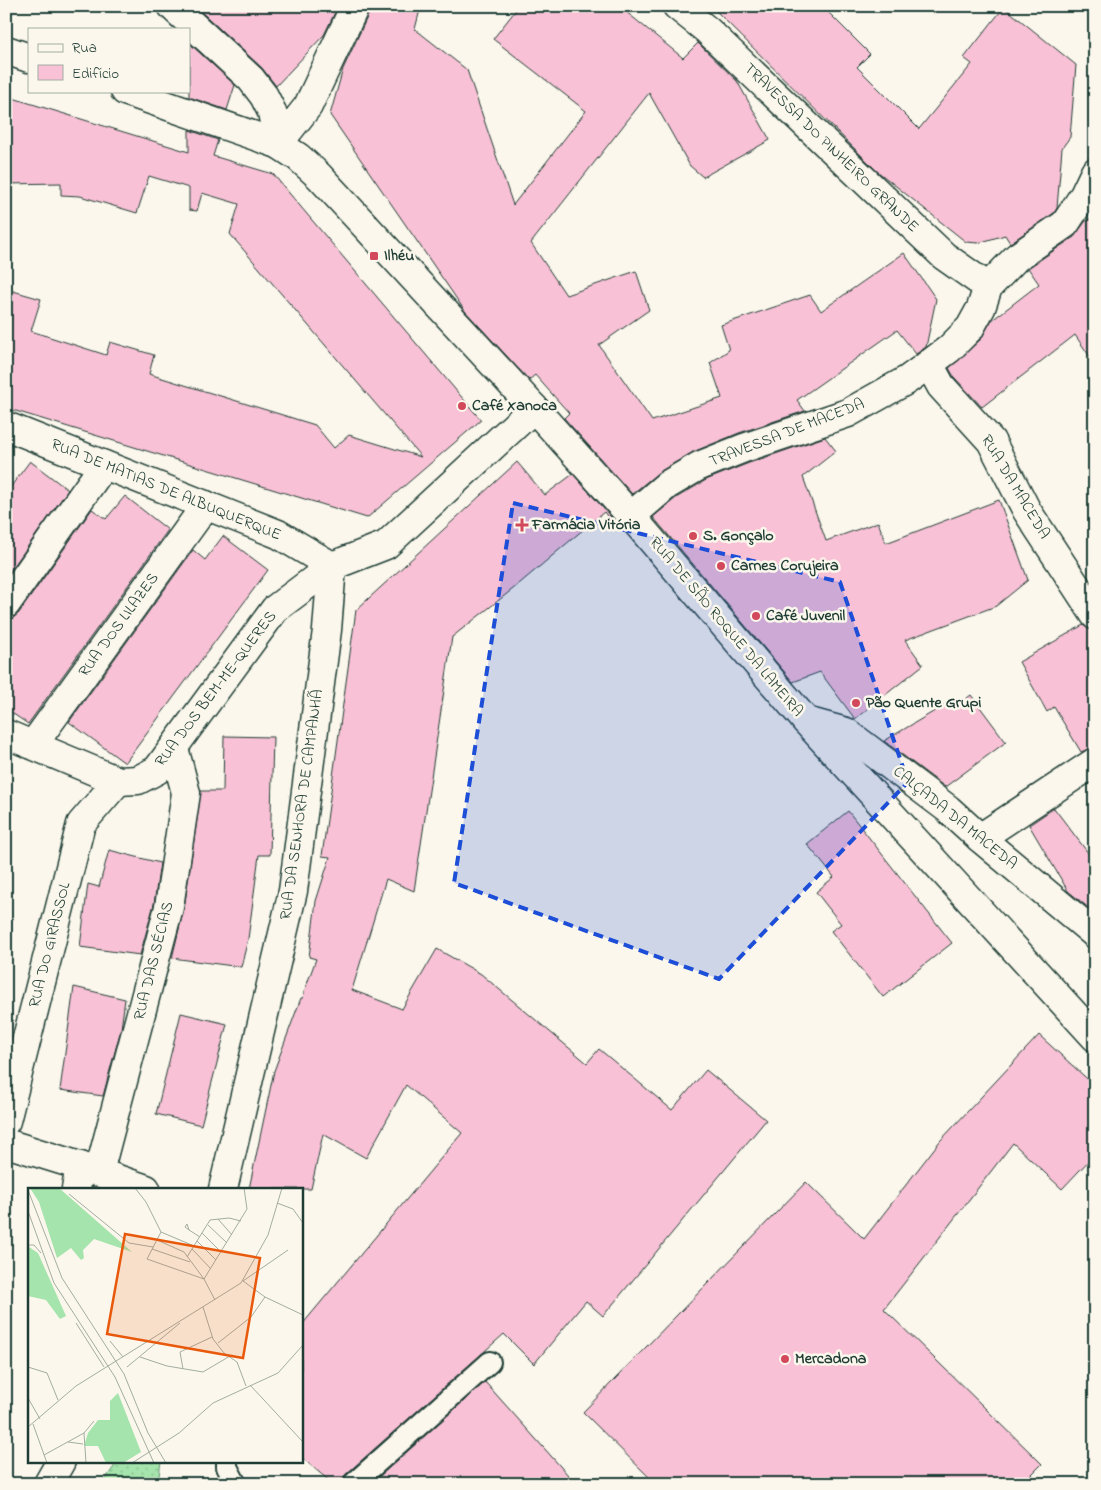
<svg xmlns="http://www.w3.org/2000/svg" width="1101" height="1490" font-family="'Indie Flower',sans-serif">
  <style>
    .grass { fill: url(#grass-dots); stroke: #629070 }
    .building { fill: #f9c1d6; stroke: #1f3d34 }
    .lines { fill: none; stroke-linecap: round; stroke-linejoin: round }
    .service-casing { stroke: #1f3d34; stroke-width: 24 }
    .pedestrian-casing { stroke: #1f3d34; stroke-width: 31 }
    .minor-casing { stroke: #1f3d34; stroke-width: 31 }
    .secondary-casing { stroke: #1f3d34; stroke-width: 31 }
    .service { stroke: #fbf7ec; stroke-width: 20 }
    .pedestrian { stroke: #fbf7ec; stroke-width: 28 }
    .minor { stroke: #fbf7ec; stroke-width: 28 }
    .secondary { stroke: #fbf7ec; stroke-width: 28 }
    .marked { fill: #1d4ed8; fill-opacity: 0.2; stroke: #1d4ed8; stroke-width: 4; stroke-dasharray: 10 6; stroke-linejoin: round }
    .poi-dot { fill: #d1495b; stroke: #fbf7ec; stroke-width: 2 }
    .labels { text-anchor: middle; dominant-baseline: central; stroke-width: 5; stroke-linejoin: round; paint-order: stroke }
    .street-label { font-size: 16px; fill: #1f3d34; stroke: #fbf7ec }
    .poi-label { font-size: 16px; font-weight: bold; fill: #1f3d34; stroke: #fbf7ec; text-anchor: start }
    .inset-road { fill: none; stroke: #a3ada2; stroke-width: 1 }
    .view { fill: #e8590c; fill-opacity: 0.15; stroke: #e8590c; stroke-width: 2.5 }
    .inset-edge { fill: none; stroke: #1f3d34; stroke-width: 2.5 }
  </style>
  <defs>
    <pattern id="grass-dots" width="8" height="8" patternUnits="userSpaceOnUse" patternTransform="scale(1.25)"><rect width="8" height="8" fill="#a5e4ac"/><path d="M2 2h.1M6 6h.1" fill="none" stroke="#8ec495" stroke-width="1.8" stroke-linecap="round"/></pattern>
  </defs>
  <rect width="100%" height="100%" fill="#fbf7ec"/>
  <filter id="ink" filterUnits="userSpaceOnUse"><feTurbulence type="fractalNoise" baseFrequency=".02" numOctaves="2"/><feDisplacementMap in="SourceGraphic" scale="10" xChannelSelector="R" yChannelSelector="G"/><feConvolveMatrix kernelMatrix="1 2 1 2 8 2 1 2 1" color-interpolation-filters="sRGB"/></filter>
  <g filter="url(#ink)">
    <!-- grass -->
    <path class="grass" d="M118,1461H161L158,1484H102Z"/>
    <!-- building -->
    <g class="building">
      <path d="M195,6H338L324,35L276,86L262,68Z"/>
      <path d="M370,6H421L415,29L467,70L513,205L586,111L493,39L519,6H619L683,58L698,43L737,81L770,140L703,177L690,166L649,93L531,243L566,295L636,271L649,310L599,345L652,421L722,398L710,363L729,350L721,325L810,295L821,311L904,253L936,299L926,347L916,354L897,330L797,400L805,411L739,433L693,452L659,472L632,494L564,418L569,413L535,375L529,380L465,311L330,115L343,69L369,13Z"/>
      <path d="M711,6H822L870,54L857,67L919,129L972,64L964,58L1004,7L1076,65L1070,137L1062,148L1057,208L1054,213L1010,243L1005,235L978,243L966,242L877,171Z"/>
      <path d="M189,43L235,85L227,110L189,97Z"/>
      <path d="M6,96L189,152V130L218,140L213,156L273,174L481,420L367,518L6,408V289L41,299L31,331L106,355L110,342L154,355L149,374L315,425L334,448L349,435L421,457L230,234L239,204L202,193L197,211L189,210V188L149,176L137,213L80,196L61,195V183L6,184Z"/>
      <path d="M1095,215V364L1075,335L982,407L954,377L949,368L981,339L991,321L1039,284L1028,268L1074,237L1085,222Z"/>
      <path d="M825,437L836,451L803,477L826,541L878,522L886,543L999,500L1028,580L996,606L905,640L923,665L855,719L820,672L793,682L653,517L676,498L706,480L749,463Z"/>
      <path d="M30,461L68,490L6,577V493Z"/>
      <path d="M517,462L545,495L573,474L618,525L615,527L604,512L513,589L452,637L414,891L386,879L352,990L402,1009L437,949L481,974L587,1063L599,1049L672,1110L706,1070L766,1120L603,1316L586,1301L534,1364L504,1334L345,1475L341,1484H333L301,1457V1326L462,1133L406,1085L366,1158L323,1134L311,1189H249L274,1071L301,998H303L304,992L316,959L309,957L316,901L330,857L322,856L356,610Z"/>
      <path d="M125,496L168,530L28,724L6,709V619L13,618L19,613L92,509L106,519Z"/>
      <path d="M223,536L268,570L125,763L69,722L193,550L205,560Z"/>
      <path d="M1083,625L1088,629L1095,630V746L1081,752L1054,707L1047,712L1019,662Z"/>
      <path d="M971,695L1006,742L945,787L884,741L950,702L954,708Z"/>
      <path d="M224,736L273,737L270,855H259L248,939L241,967L172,958L184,909L201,791H223Z"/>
      <path d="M1054,808L1095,862V913L1068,891L1029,825Z"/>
      <path d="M848,811L952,943L883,997L831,931L841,924L816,892L834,877L807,844Z"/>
      <path d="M109,850L160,863L154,904L140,955L80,947L88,884L99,887Z"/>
      <path d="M74,987L125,999L121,1029L103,1096L60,1090Z"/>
      <path d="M181,1013L227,1024L201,1125L156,1114Z"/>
      <path d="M1039,1035L1095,1086V1154L1062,1189L1013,1143L884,1309L1042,1464L1022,1484H656L583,1412L806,1182L864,1239L940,1141Z"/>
      <path d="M485,1382L576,1484H371Z"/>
    </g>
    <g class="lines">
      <defs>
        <g id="service">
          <path d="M227,1461V1467L236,1484"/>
          <path d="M353,1484L490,1362"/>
        </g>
        <path id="pedestrian" d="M980,838L1095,762"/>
        <g id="minor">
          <path d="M172,6L251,79L264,96L272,112L278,144"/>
          <path d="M677,6L707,30L944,256L988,287"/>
          <path d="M278,144L308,106L355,6"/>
          <path d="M929,364L941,386L991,441L1027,511L1095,615"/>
          <path d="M6,426L278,534L332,566L386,545L534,408"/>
          <path d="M631,516L667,485L699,466L744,448L848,413L907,380L929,364L949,349L970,328L981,308L988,287L1017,257L1065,224L1084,195L1095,172"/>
          <path d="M6,604L104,465"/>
          <path d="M806,721L846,732L948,809L980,838L1095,934"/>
          <path d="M6,734L118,781L138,780L157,770L275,609L332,566"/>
          <path d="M33,745L206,505"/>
          <path d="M6,1121L81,824L118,781"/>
          <path d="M6,1143L80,1166L146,1189"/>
          <path d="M99,1172L169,907L186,793L174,748"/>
          <path d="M76,1189L80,1166"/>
          <path d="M223,1189L293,891L327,630L332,566"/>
          <path d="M48,1484L61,1461"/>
        </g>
        <g id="secondary">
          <path d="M6,50L29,58"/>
          <path d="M125,91L278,144L298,157L319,176L534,408L631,516L806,721L1095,1037"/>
        </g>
      </defs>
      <!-- service casing -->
      <use href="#service" class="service-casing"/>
      <!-- pedestrian casing -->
      <use href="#pedestrian" class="pedestrian-casing"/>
      <!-- minor casing -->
      <use href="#minor" class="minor-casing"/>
      <!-- secondary casing -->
      <use href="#secondary" class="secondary-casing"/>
      <!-- service -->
      <use href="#service" class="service"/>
      <!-- pedestrian -->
      <use href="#pedestrian" class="pedestrian"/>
      <!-- minor -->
      <use href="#minor" class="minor"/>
      <!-- secondary -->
      <use href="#secondary" class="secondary"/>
    </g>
  </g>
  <!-- marked area -->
  <path class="marked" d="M513,503L840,582L908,782L719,979L454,883Z"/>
  <!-- markers -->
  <g class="poi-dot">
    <rect x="369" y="251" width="10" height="10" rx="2.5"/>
    <circle cx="462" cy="406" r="5"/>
    <path d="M519.5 517.5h5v5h5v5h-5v5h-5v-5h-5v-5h5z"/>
    <circle cx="693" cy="536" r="5"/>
    <circle cx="721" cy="566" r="5"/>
    <circle cx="756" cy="616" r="5"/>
    <circle cx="856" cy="703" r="5"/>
    <circle cx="785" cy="1359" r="5"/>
  </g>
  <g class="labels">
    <!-- street labels -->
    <g class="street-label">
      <text transform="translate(831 148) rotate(44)">TRAVESSA DO PINHEIRO GRANDE</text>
      <text transform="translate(787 433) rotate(-21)">TRAVESSA DE MACEDA</text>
      <text transform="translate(1015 487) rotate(59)">RUA DA MACEDA</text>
      <text transform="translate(166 490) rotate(22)">RUA DE MATIAS DE ALBUQUERQUE</text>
      <text transform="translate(119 625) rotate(-54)">RUA DOS LILAZES</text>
      <text transform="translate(726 627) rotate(50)">RUA DE SÃO ROQUE DA LAMEIRA</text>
      <text transform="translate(216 689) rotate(-53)">RUA DOS BEM-ME-QUERES</text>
      <text transform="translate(302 805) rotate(-82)">RUA DA SENHORA DE CAMPANHÃ</text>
      <text transform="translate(955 818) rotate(39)">CALÇADA DA MACEDA</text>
      <text transform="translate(50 945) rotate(-76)">RUA DO GIRASSOL</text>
      <text transform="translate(154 961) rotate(-76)">RUA DAS SÉCIAS</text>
    </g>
    <!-- poi labels -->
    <g class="poi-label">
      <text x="384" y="256">Ilhéu</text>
      <text x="472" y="406">Café Xanoca</text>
      <text x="532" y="525">Farmácia Vitória</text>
      <text x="703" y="536">S. Gonçalo</text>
      <text x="731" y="566">Carnes Corujeira</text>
      <text x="766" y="616">Café Juvenil</text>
      <text x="866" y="703">Pão Quente Grupi</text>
      <text x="795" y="1359">Mercadona</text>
    </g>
  </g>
  <!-- overview -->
  <g transform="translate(28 1188)">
    <rect width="275" height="275" fill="#fbf7ec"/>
    <path d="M2,0H31L104,64L66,51L55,62L56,70L53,72L43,60L29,70L11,14ZM1,59L10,65L38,128L32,131L18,112L0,108ZM90,205L113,264L95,275H78L70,258H56L60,245L70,232H82V213Z" fill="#a5e4ac"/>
    <path class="inset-road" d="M107,0L118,14L133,44M0,2L34,90L96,186L120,245L138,275M41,6L101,55L125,59M249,15L265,21L275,35M0,23L26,95L87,189L126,275M190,31L204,47M182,32L201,30L213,33M180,37L199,55M161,42L157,39L159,36L161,42L172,49M133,44L119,71L176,91M133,44L166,58M174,45L193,64M129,52L156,64L176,91M169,53L188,72M0,57H6L13,65M124,61L162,74M164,61L183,81M159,69L182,32M215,93L237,109L275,127M215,93L260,62M187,112L176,91L219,21L216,0M175,119L185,151L196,165L209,174L218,198M48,135L76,179M82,153L95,169M190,155L223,129L237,109M112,169L139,178L175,184L202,168M0,179L19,185L30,212M99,179L152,135M155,181L152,164L184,149M222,197L275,254M0,210L12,231M5,236L19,275M0,239L48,198L213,95L240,47L254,0M56,245L58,275M40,254L55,256M16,267L56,245L66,233M104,275L151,245L185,215L250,185L275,157"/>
    <path class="view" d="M97,46L232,70L215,170L79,146Z"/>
    <rect width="275" height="275" class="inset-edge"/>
  </g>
  <!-- margin -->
  <rect width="1101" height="1490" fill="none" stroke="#fbf7ec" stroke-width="25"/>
  <rect x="12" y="12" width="1076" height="1465" fill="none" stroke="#1f3d34" stroke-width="2" filter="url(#ink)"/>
  <!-- legend -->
  <rect x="28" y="28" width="162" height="65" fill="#fbf7ec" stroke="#a3ada2"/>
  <rect x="38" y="44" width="25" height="8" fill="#fbf7ec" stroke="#a3ada2"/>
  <text x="72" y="52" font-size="15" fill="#1f3d34">Rua</text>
  <rect x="38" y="65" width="25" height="15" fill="#f9c1d6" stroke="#a3ada2"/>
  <text x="72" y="78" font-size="15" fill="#1f3d34">Edifício</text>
</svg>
